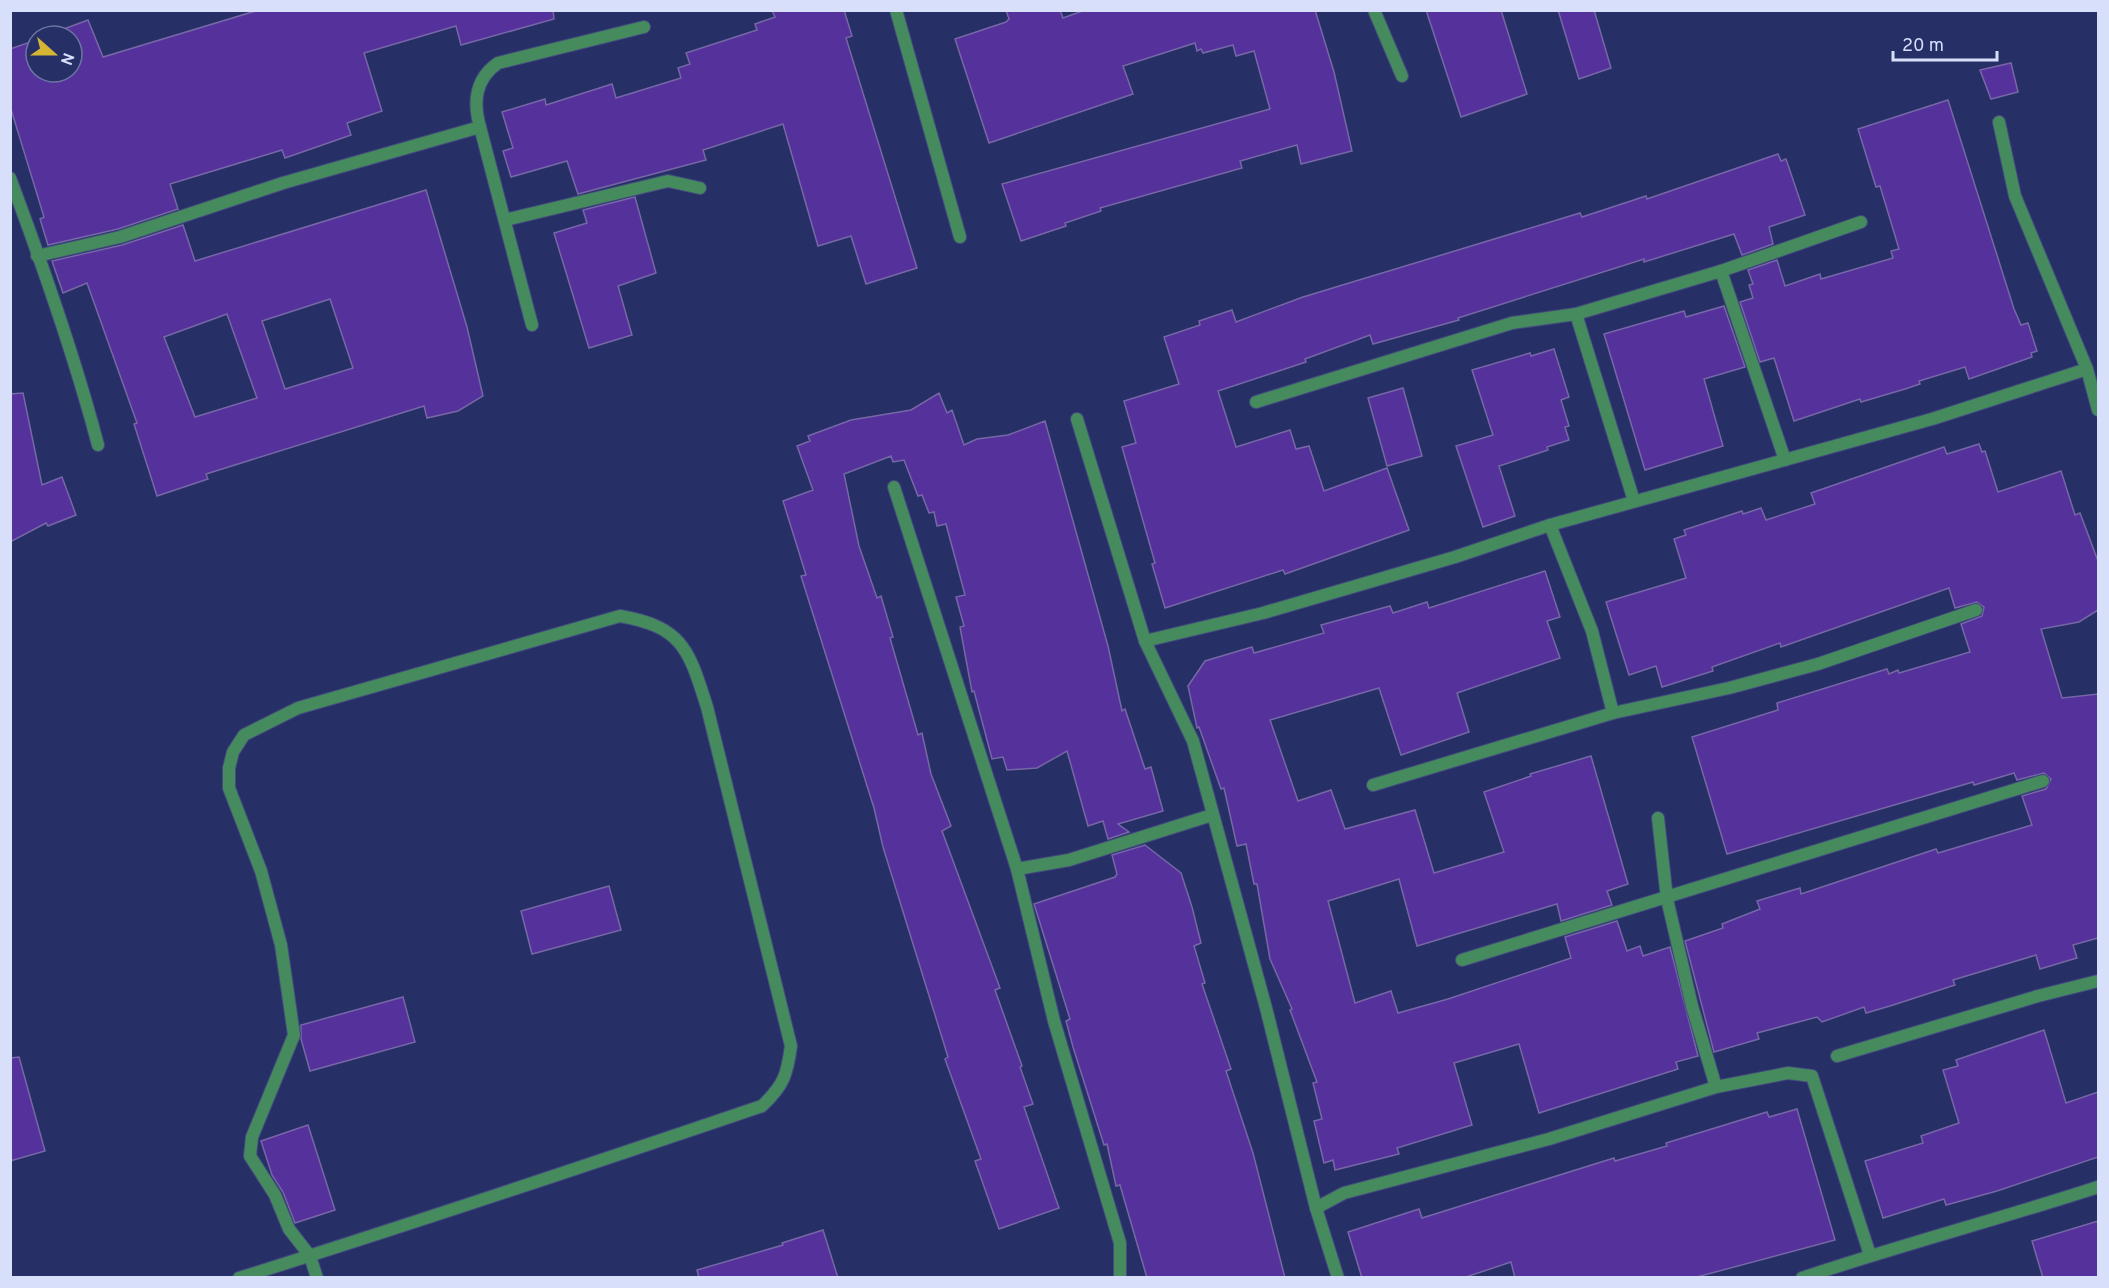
<svg xmlns="http://www.w3.org/2000/svg" width="2109" height="1288" font-family="Overpass,sans-serif">
  <style>
    .building { fill: #55329b; stroke: #7667a7; stroke-width: 1.5; fill-rule: evenodd }
    .lines { fill: none; stroke-linecap: round; stroke-linejoin: round }
    .service-casing { stroke: #434b7f; stroke-width: 14 }
    .minor-casing { stroke: #434b7f; stroke-width: 14 }
    .service { stroke: #458b5d; stroke-width: 12 }
    .minor { stroke: #458b5d; stroke-width: 12 }
  </style>
  <rect width="100%" height="100%" fill="#272f67"/>
  <!-- building -->
  <g class="building">
    <path d="M259,10H553L554,19L461,45L456,26L364,53L382,111L347,123L351,135L285,158L282,150L170,184L178,209L118,229L48,245L40,219L44,217L10,106V49L36,40V72H72V36H45L88,20L103,57Z"/>
    <path d="M772,10H844L852,36L846,38L917,268L866,284L851,236L818,246L783,124L703,150L706,160L578,194L567,161L511,177L503,151L513,148L502,112L545,99L546,105L612,84L616,98L681,78L678,68L690,64L686,53L757,30L755,24L775,17Z"/>
    <path d="M1006,10H1060L1063,18L1085,10H1315L1334,72L1352,151L1301,164L1297,145L1240,161L1242,168L1100,208L1101,211L1065,223L1066,226L1021,241L1002,184L1270,109L1254,51L1236,56L1233,45L1203,53L1201,49L1197,51L1195,43L1123,66L1133,94L989,143L955,39L1006,22L1009,19Z"/>
    <path d="M1426,10H1501L1527,94L1461,117Z"/>
    <path d="M1558,10H1594L1611,68L1579,79Z"/>
    <path d="M2011,63L2018,92L1991,99L1980,70Z"/>
    <path d="M1948,100L2014,309L2021,325L2028,323L2037,351L2031,353L2032,357L1969,379L1965,367L1919,381L1920,384L1905,389L1861,402L1860,399L1794,421L1774,358L1760,362L1740,302L1753,298L1749,285L1753,284L1748,270L1777,260L1785,286L1820,274L1821,279L1893,258L1891,251L1899,249L1880,186L1876,187L1858,129Z"/>
    <path d="M1778,154L1781,161L1786,159L1805,215L1769,227L1773,244L1742,255L1734,234L1644,262V259L1458,318L1459,320L1373,344L1370,335L1305,359L1306,362L1218,391L1236,447L1290,430L1296,449L1309,446L1324,491L1387,468L1409,530L1285,574L1283,570L1165,608L1152,564L1155,563L1122,447L1136,443L1124,401L1179,384L1164,337L1200,325L1199,321L1232,310L1236,322L1303,297L1580,213L1582,217L1646,196L1647,199Z"/>
    <path d="M426,190L467,327L483,396L458,411L427,418L424,406L206,474L208,479L157,496L134,424L137,423L87,283L63,293L52,261L122,245L183,225L195,261ZM330,299L353,368L285,389L262,321ZM227,314L257,398L195,417L164,337Z"/>
    <path d="M635,197L656,273L618,286L632,335L589,348L554,233L587,223L583,210Z"/>
    <path d="M1724,306L1745,367L1704,379L1723,446L1645,470L1604,334L1684,311L1686,317Z"/>
    <path d="M1554,349L1569,397L1561,400L1569,426L1565,427L1569,440L1547,447L1548,450L1499,466L1515,516L1483,527L1456,446L1493,435L1472,370L1530,353L1531,356Z"/>
    <path d="M1403,388L1422,456L1387,466L1368,398Z"/>
    <path d="M23,393L42,485L62,477L76,515L48,526L46,523L10,542V394Z"/>
    <path d="M939,393L947,413L952,410L964,445L977,439L1008,435L1045,421L1108,646L1122,711L1125,709L1145,769L1151,767L1163,811L1118,824L1129,832L1108,839L1103,821L1088,826L1067,751L1037,768L1007,770L1003,757L992,759L974,691L972,692L960,627L964,626L956,597L965,595L946,524L937,526L934,512L929,513L922,495L918,496L904,460L893,462L891,456L844,474L859,546L877,598L881,596L893,637L890,638L918,735L922,733L931,774L951,826L942,831L1000,988L995,990L1022,1066L1020,1067L1033,1104L1024,1107L1059,1208L999,1229L975,1161L981,1159L945,1059L948,1057L883,847L874,808L801,576L806,575L783,501L813,490L797,446L810,441L808,436L851,420L911,410Z"/>
    <path d="M1979,444L1982,452L1985,451L1998,492L2061,471L2075,515L2080,513L2098,561V610L2079,622L2041,629L2062,698L2098,694V938L2073,945L2077,958L2040,969L2036,955L1953,980L1955,985L1890,1006L1866,1013L1864,1007L1822,1022L1817,1017L1757,1033L1759,1039L1714,1052L1685,941L1723,928L1722,924L1760,909L1757,901L1800,888L1801,894L1936,849L1938,853L2032,825L2022,796L2046,789L2051,779L2044,773L2017,780L2014,773L1974,785L1973,782L1727,854L1692,737L1778,710L1777,703L1887,669L1889,674L1898,670L1899,673L1970,652L1961,624L1982,616L1984,607L1977,602L1955,608L1949,588L1781,647L1780,643L1712,667L1713,671L1662,687L1656,666L1629,675L1606,602L1686,578L1674,539L1686,535L1684,530L1742,511L1743,514L1761,508L1766,520L1815,504L1811,493L1944,447L1947,454Z"/>
    <path d="M1545,571L1560,617L1547,621L1560,658L1457,693L1469,732L1401,755L1379,688L1270,720L1298,801L1331,790L1345,829L1415,810L1434,873L1504,852L1484,792L1531,776L1530,774L1591,756L1628,884L1607,891L1612,905L1561,921L1557,904L1417,946L1399,879L1328,901L1355,1003L1391,991L1398,1013L1448,999L1571,958L1565,937L1617,921L1627,951L1640,946L1643,956L1670,947L1698,1056L1676,1062L1678,1069L1539,1113L1519,1044L1454,1063L1472,1125L1397,1148L1399,1154L1335,1170L1333,1160L1324,1163L1314,1121L1322,1119L1313,1083L1317,1082L1290,1010L1292,1009L1270,959L1257,884H1254L1246,844L1237,846L1224,788L1221,789L1199,727L1197,728L1188,686L1205,661L1252,647L1254,653L1324,633L1321,625L1390,606L1393,613L1427,602L1429,608Z"/>
    <path d="M1145,845L1181,873L1192,907L1201,943L1194,946L1205,983L1202,984L1231,1069L1226,1071L1253,1153L1285,1278H1147L1120,1185L1116,1186L1107,1144L1104,1145L1073,1047L1066,1021L1070,1019L1034,904L1115,877L1117,874L1112,855Z"/>
    <path d="M609,886L621,930L532,954L521,911Z"/>
    <path d="M403,997L415,1042L310,1071L301,1039V1025Z"/>
    <path d="M2044,1030L2066,1103L2098,1092V1157L1997,1191L1946,1205L1944,1199L1883,1218L1865,1161L1923,1143L1921,1136L1959,1123L1943,1070L1958,1066L1956,1060Z"/>
    <path d="M19,1057L45,1151L10,1161V1058Z"/>
    <path d="M1797,1109L1835,1240L1693,1278H1515L1511,1262L1463,1278H1362L1348,1232L1419,1209L1422,1218L1614,1158L1615,1161L1667,1146L1666,1143L1767,1112L1769,1117Z"/>
    <path d="M308,1125L335,1210L295,1223L283,1192L272,1175L261,1141Z"/>
    <path d="M2098,1221V1278H2043L2032,1241Z"/>
    <path d="M823,1230L838,1278H699L697,1270L783,1245L782,1243Z"/>
  </g>
  <g class="lines">
    <defs>
      <g id="service">
        <path d="M505,220L668,181L700,188"/>
        <path d="M239,1278C415,1223 588,1165 762,1106C784,1085 787,1075 791,1046L707,707C689,651 684,627 620,616L298,708L244,735L233,752L229,768V788L261,871L281,945L294,1035L252,1137L250,1156L275,1195L289,1229L310,1256L317,1278"/>
      </g>
      <g id="minor">
        <path d="M896,10L960,237"/>
        <path d="M1374,10L1402,76"/>
        <path d="M1999,122L2015,196L2087,369L2098,410"/>
        <path d="M480,127L532,325"/>
        <path d="M10,178C43,266 74,354 98,445"/>
        <path d="M37,256L120,237L283,183L480,127C473,102 475,79 498,63L644,27"/>
        <path d="M1721,271L1785,460"/>
        <path d="M1576,314L1634,501"/>
        <path d="M1256,402L1512,323L1576,314L1721,271L1861,222"/>
        <path d="M1077,419L1145,641L1193,741L1266,1008L1316,1208L1338,1278"/>
        <path d="M894,487L1017,869L1054,1021L1120,1243V1278"/>
        <path d="M1550,525L1592,631L1613,713"/>
        <path d="M1145,641L1263,613L1455,557L1550,525L1932,419L2087,369"/>
        <path d="M1373,785L1613,713L1729,688L1818,664L1976,610"/>
        <path d="M1658,818L1667,899L1692,1006L1716,1087"/>
        <path d="M1017,869L1069,860L1212,815"/>
        <path d="M1462,960L2043,781"/>
        <path d="M1837,1056L2038,996L2098,981"/>
        <path d="M1316,1208L1344,1193L1549,1139L1716,1087L1788,1073L1812,1076L1870,1255"/>
        <path d="M1802,1278C1900,1245 2000,1219 2098,1187"/>
      </g>
    </defs>
    <!-- service casing -->
    <use href="#service" class="service-casing"/>
    <!-- minor casing -->
    <use href="#minor" class="minor-casing"/>
    <!-- service -->
    <use href="#service" class="service"/>
    <!-- minor -->
    <use href="#minor" class="minor"/>
  </g>
  <!-- border -->
  <rect width="2109" height="1288" fill="none" stroke="#d7dffb" stroke-width="24"/>
  <!-- north arrow -->
  <g transform="translate(54 54) rotate(111)"><circle r="28" fill="#272f67" stroke="#6d75a2" stroke-width="1.5"/>
  <path d="M0-4.5L10 22L0 15L-10 22Z" fill="#d6b534"/>
  <text y="-9" font-size="16" font-weight="bold" text-anchor="middle" fill="#d7dffb">N</text>
  </g>
  <!-- scale -->
  <path d="M1893 51v9h104v-9" fill="none" stroke="#d7dffb" stroke-width="3"/>
  <text x="1902" y="51" font-size="18" fill="#d7dffb" stroke="#272f67" stroke-width="4.5" paint-order="stroke">20 m</text>
</svg>
